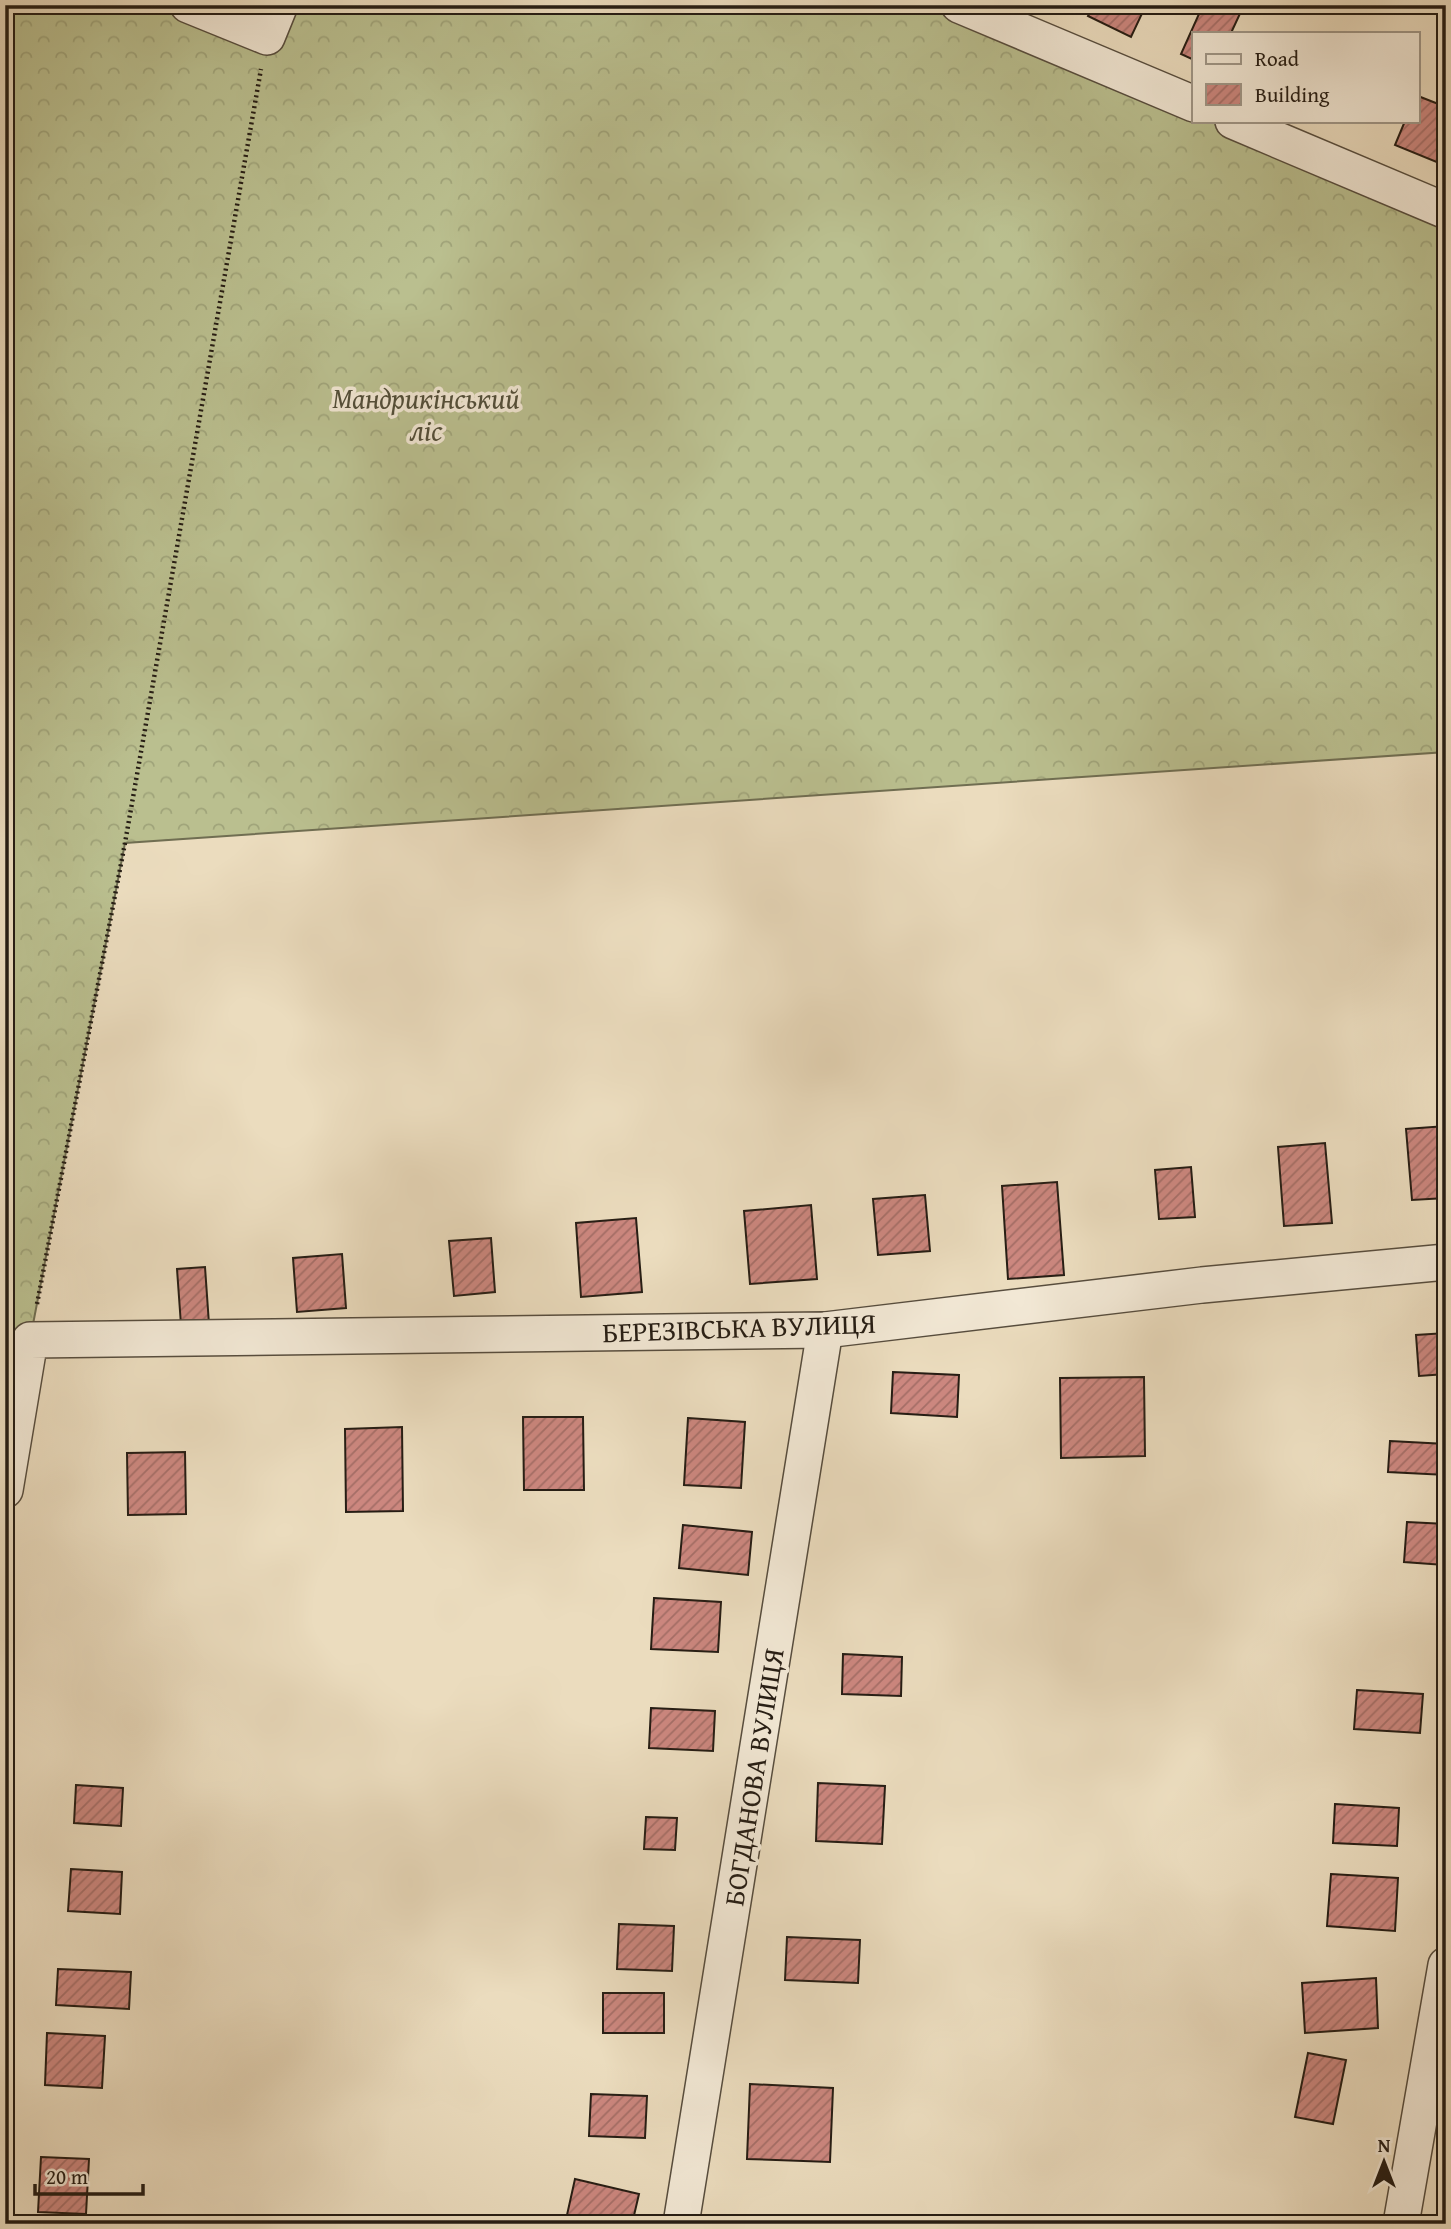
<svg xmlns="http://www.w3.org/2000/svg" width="1451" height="2229" font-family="'Gentium Book Plus',serif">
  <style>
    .forest { fill: url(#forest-crowns); stroke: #706e52; stroke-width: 2 }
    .building { fill: url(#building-hatch); stroke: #261d14; stroke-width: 2 }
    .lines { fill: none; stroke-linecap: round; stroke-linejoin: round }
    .minor-casing { stroke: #574d3e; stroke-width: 38 }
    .path { stroke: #261d14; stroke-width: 4.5; stroke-dasharray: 2 3.5; stroke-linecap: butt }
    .minor { stroke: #f2e8d5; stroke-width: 35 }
    .labels { text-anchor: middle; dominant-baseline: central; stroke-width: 7; stroke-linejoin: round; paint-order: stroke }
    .park-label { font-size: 28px; font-style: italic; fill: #524e39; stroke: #f2e8d5 }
    .street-label { font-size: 28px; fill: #261d14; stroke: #f2e8d5 }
  </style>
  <defs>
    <pattern id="forest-crowns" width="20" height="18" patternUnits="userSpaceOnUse" patternTransform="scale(1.75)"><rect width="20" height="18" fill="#babf8f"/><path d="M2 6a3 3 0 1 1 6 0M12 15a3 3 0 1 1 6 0" fill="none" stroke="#a0a47a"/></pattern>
    <pattern id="building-hatch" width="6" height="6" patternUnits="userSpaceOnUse" patternTransform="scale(1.75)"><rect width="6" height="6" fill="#cc877f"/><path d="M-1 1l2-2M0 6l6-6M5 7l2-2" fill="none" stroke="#a56e67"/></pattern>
  </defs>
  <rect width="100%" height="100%" fill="#ebdcbe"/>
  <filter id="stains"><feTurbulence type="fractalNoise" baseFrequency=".00286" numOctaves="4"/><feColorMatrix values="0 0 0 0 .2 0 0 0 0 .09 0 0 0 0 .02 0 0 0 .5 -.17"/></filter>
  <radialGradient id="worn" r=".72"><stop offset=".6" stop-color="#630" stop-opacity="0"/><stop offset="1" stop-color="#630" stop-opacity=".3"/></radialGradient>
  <!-- forest -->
  <path class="forest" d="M5,5H188L267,37L281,5H957L1194,121H1231L1446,211V752L125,843L30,1340L5,1490Z"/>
  <!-- building -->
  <g class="building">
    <path d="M234,5H254L251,12Z"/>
    <path d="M1094,5H1146L1131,37L1088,16Z"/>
    <path d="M1203,5H1244L1231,33H1194V60L1181,54Z"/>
    <path d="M1418,96L1446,107V147L1439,163L1395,145L1405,121H1418Z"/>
    <path d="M1446,1126V1198L1412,1200L1406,1129Z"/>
    <path d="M1325,1143L1332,1223L1284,1226L1278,1147Z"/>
    <path d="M1191,1167L1195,1217L1159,1219L1155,1170Z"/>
    <path d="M1057,1182L1064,1275L1008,1279L1002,1186Z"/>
    <path d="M925,1195L930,1251L878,1255L873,1199Z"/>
    <path d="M811,1205L817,1279L750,1284L744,1211Z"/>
    <path d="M636,1218L642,1292L581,1297L576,1223Z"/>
    <path d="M491,1238L495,1292L454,1296L449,1241Z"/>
    <path d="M342,1254L346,1308L297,1312L293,1258Z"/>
    <path d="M205,1267L209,1324L181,1325L177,1269Z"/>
    <path d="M1446,1333V1374L1419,1376L1416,1335Z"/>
    <path d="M893,1372L959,1375L957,1417L891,1413Z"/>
    <path d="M1144,1377L1145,1456L1061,1458L1060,1378Z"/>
    <path d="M523,1417H583L584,1490H524Z"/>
    <path d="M688,1418L745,1422L741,1488L684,1485Z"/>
    <path d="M402,1427L403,1511L346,1512L345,1429Z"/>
    <path d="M1390,1441L1446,1444V1475L1388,1472Z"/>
    <path d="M185,1452L186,1514L128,1515L127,1453Z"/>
    <path d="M1407,1522L1446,1524L1444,1565L1404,1562Z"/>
    <path d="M683,1525L752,1532L748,1575L679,1568Z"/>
    <path d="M654,1598L721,1602L718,1652L651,1649Z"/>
    <path d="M843,1654L902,1657L901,1696L842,1694Z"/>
    <path d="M1357,1690L1423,1694L1420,1733L1354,1729Z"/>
    <path d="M651,1708L715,1711L713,1751L649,1748Z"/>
    <path d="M818,1783L885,1786L882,1844L816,1841Z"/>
    <path d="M76,1785L123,1788L121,1826L74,1823Z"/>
    <path d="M1335,1804L1399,1808L1397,1846L1333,1843Z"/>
    <path d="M646,1817L677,1818L675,1850L644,1849Z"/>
    <path d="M71,1869L122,1872L120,1914L68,1911Z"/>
    <path d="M1331,1874L1398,1878L1395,1931L1327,1926Z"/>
    <path d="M619,1924L674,1926L672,1971L617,1969Z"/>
    <path d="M787,1937L860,1940L858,1983L785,1980Z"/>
    <path d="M58,1969L131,1972L129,2009L56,2005Z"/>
    <path d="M1376,1978L1378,2028L1305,2033L1302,1983Z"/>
    <rect x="603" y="1993" width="61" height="40"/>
    <path d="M47,2033L105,2036L102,2088L45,2085Z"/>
    <path d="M1308,2053L1346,2060L1333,2124L1295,2117Z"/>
    <path d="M750,2084L833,2088L830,2162L747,2159Z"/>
    <path d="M591,2094L647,2096L645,2138L589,2136Z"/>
    <path d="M41,2157L89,2159L86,2214L38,2212Z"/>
    <path d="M575,2179L639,2194L632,2224H565Z"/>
  </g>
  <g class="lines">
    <defs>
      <g id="minor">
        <path d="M188,5L267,37L280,5"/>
        <path d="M959,5L1194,104"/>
        <path d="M1233,121L1446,211"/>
        <path d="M5,1490L30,1340L825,1330L1202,1285L1446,1262"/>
        <path d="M681,2224L825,1330"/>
        <path d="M1401,2224L1446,1965"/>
      </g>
    </defs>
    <!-- minor casing -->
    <use href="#minor" class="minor-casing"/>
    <!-- path -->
    <path class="path" d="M37,1304L125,843L261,69"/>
    <!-- minor -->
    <use href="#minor" class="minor"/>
  </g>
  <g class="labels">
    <!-- park labels -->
    <g class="park-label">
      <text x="426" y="397">Мандрикінський<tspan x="426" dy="32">ліс</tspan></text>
    </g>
    <!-- street labels -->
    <g class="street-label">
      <text transform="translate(739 1327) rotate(-2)">БЕРЕЗІВСЬКА ВУЛИЦЯ</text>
      <text transform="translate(753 1777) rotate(-81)">БОГДАНОВА ВУЛИЦЯ</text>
    </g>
  </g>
  <!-- margin -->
  <rect width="1451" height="2229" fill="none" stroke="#ebdcbe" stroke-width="28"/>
  <rect x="7" y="7" width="1437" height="2215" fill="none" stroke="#261d14" stroke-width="3.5"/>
  <rect x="14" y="14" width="1423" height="2201" fill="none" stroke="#261d14" stroke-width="2"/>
  <!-- legend -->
  <rect x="1192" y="32" width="228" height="91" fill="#f2e8d5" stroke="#a09788" stroke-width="2"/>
  <rect x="1206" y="54" width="35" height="10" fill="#f2e8d5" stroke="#a09788" stroke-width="2"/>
  <text x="1255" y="66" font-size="21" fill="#261d14">Road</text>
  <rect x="1206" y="84" width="35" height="21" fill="url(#building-hatch)" stroke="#a09788" stroke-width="2"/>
  <text x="1255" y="102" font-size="21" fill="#261d14">Building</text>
  <!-- north arrow -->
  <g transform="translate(1384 2162)" stroke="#f2e8d5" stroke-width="5" paint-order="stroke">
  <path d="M0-5L12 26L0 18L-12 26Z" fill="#261d14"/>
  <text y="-10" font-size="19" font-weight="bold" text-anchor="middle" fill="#261d14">N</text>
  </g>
  <!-- scale -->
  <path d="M35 2184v10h108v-10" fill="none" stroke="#261d14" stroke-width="3.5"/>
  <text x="46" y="2184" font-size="21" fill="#261d14" stroke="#f2e8d5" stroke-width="5" paint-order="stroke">20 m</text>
  <rect width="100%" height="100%" filter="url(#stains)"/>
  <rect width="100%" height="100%" fill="url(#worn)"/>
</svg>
